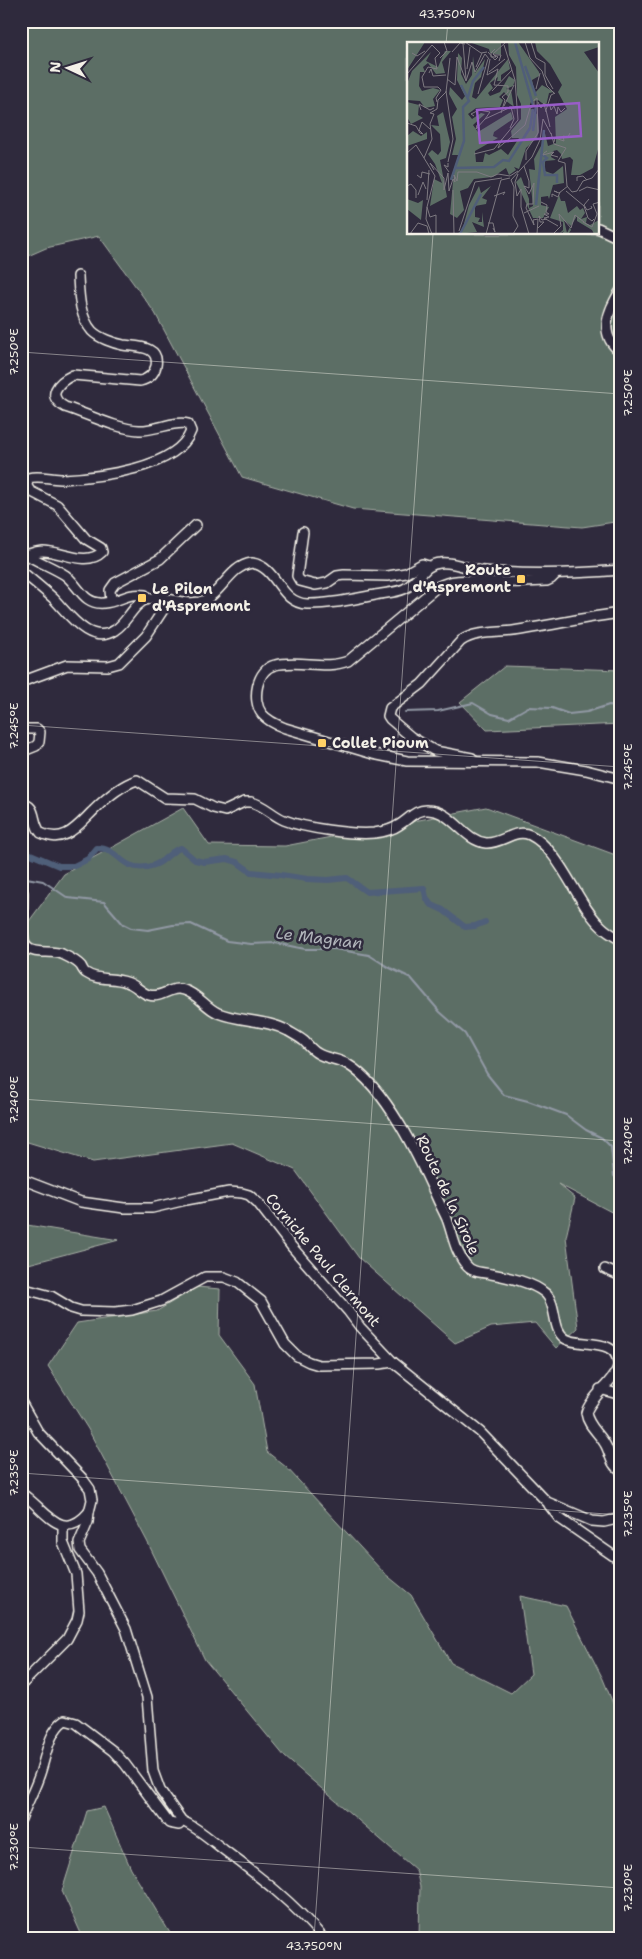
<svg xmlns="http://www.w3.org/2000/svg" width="642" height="1959" font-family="'Shantell Sans',sans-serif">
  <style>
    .green { fill: #5c6e65; stroke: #a8b0a6; fill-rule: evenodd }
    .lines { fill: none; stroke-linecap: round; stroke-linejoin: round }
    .stream { stroke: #9299a5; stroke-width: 2 }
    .canal { stroke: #505e79; stroke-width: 6 }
    .minor-casing { stroke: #f4f1e8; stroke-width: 12 }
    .minor { stroke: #2f2a3d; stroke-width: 9 }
    .ticks { fill: none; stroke: #f4f1e8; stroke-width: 1; stroke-opacity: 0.45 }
    .poi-dot { fill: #ffd166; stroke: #2f2a3d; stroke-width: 2 }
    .labels { text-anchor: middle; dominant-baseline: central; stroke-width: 5; stroke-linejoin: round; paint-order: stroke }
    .poi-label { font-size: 15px; font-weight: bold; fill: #f4f1e8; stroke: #2f2a3d; text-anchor: start }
    .street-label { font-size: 15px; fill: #f4f1e8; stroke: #2f2a3d }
    .water-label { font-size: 16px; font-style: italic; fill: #b2b6bc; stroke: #2f2a3d }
    .inset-river { fill: none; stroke: #505e79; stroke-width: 2.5 }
    .inset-road { fill: none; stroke: #7e7a81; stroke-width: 1 }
    .view { fill: #995dc9; fill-opacity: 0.15; stroke: #995dc9; stroke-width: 2.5 }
    .inset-edge { fill: none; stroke: #f4f1e8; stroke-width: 2.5 }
    .neatline { fill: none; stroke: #f4f1e8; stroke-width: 2 }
    .ticks-label { font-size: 12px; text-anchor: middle; fill: #f4f1e8 }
  </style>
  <rect width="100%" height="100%" fill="#2f2a3d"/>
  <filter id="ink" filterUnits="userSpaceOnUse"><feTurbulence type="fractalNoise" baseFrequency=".02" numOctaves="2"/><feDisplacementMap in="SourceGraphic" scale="10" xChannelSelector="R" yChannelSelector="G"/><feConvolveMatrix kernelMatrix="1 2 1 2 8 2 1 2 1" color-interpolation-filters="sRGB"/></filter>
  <g filter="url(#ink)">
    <!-- green -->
    <g class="green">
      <path d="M21,21H621V521L582,527L353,509L242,477L155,313L99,236L46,248L21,259ZM408,44H598V234H408Z"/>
      <path d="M505,666L621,670V724L487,730L460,702Z"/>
      <path d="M486,807L621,857V1217L558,1184L575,1198L566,1237L578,1328L556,1348L535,1323L491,1327L455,1343L359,1258L295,1170L232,1143L93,1162L21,1140V932L64,874L183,808L209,845L285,846Z"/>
      <path d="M21,1224L119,1240L21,1266Z"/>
      <path d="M197,1287L220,1289L219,1335L255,1384L267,1452L286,1467L384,1573L411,1595L451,1663L511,1693L531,1674L520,1596L566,1606L603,1679L621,1723V1938H419L420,1887L416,1870L285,1757L205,1660L147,1541L88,1429L48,1366L77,1323L157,1311Z"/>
      <path d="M104,1807L131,1869L173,1938H83L62,1891L87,1811Z"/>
    </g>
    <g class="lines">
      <!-- stream -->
      <g class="stream">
        <path d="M405,712L438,711L473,703L492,714L509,718L528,707L552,708L569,714L587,712L609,705L621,707"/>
        <path d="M21,877L43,881L68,898L104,902L123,924L131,928L148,930L173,925L191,924L227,941L251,944L275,943L305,949H335L369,955L388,967L411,978L440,1012L465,1034L487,1074L504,1095L528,1101L566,1115L586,1130L602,1138L611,1147L614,1176L621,1182"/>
      </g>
      <!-- canal -->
      <path class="canal" d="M21,850L59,866H74L88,859L97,848C120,848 120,871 147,867C164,865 169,850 181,848L195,860L204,862L227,859L237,862L251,872L281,875L307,879L328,880L347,878L367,892L424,888L426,897L430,904L443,910L465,927L475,926L485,922"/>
      <defs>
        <g id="minor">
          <path d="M598,228L621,239"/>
          <path d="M621,290C608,310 597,335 621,352"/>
          <path d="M303,532L297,576L300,581L315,585L327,583L337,576L344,575L388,576L406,573L422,564L428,566"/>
          <path d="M21,551C35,561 51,566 65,575C79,585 83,605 104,603C119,602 128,592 145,595L148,599"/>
          <path d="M26,555C32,553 37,551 43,551C61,551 87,567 102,552L101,548L86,539L57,505L30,491L27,486L28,478C39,475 52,479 63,479C98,477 177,469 191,431L188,424C176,420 154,431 139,430C117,429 87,414 65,407C45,396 58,382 73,375L140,381C149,379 154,374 156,366C160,345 136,347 123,345C113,343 99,338 92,331C79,316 79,294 78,276"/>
          <path d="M21,571C32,580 43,589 53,598C68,613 90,647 115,630C128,622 133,603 148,599C165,593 185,609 205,600C223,591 230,566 252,563C278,567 279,603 307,604C329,605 353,599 375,595C384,593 395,593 404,589C419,582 423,564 440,563C454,561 470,570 484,571C531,575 574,574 621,570"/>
          <path d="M555,575L551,579L547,581C529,582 512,583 495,582C474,582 457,576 437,587L348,661C325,670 299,659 275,665C257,669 251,700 262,714C268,721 277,725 285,728L373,754L407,761L538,762L586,770L621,779"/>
          <path d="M111,601L110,590L115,583L160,559L196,525"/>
          <path d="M21,682L67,665L108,666L119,663L146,636L169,601"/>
          <path d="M21,729H37L40,732L39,742L36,746L21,752"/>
          <path d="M472,758L435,751L411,737L390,719L388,716L390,708L422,684L461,641C475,631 497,633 513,631C549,626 585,617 621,613"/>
          <path d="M21,804C38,804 31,823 41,833C65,845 78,825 94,810C105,799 122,785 137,780L165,798L195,799L213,808L225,811L244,802H251C264,805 272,815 284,820C304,828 353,835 374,833C382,832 392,830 399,825C409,819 416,809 428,810C453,811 463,840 486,843C502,844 515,828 530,835C561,850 577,905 602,927C607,932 614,936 621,940"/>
          <path d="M21,889L23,893C23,905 20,938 27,947C34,955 51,950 62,954C68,957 76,960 81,966C82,968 84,972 86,973C97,981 114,977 126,982C135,984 141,993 149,995C162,999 171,985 184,990C198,994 205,1007 218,1013C240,1022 266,1019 288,1031C293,1034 299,1037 304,1041C308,1045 312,1050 317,1053C326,1059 337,1058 347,1064C386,1087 419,1158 437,1198C440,1205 444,1212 447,1219C453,1235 455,1252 466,1265C472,1273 482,1272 491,1274C508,1277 533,1282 546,1294C558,1306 551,1330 566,1339C580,1347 619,1337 618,1365C618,1378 590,1397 586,1413C588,1426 599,1433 605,1444C611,1454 610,1465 621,1471"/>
          <path d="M21,1179L81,1202L124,1208H152L186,1200L229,1192L242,1193L249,1195L258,1203L292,1247L348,1311L360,1327L393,1362L480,1432L547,1502L592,1521L604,1522L621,1518"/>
          <path d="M605,1269L621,1276"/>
          <path d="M21,1288L51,1296L71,1308L81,1311L115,1312L132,1310L161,1301L205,1277H224L237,1282L261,1301L285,1344L297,1356L309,1362L319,1365L379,1364L393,1362"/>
          <path d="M600,1389L621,1395"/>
          <path d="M21,1402L38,1432L82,1478L90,1489L92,1500L89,1512L88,1522L79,1543L80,1550L97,1573L126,1629L147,1697L153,1771L160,1790L182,1821L179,1825L169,1823L125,1764L113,1751L76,1723L65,1720C47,1732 46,1760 38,1779C33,1793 26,1805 21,1819"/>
          <path d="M21,1493C45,1508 61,1545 89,1512"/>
          <path d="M549,1505L559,1518L621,1561"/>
          <path d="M21,1685L67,1639L77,1620L79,1611L76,1574L63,1542V1526"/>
          <path d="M182,1821C197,1827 211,1840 224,1850C260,1877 294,1903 323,1938"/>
        </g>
      </defs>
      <!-- minor casing -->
      <use href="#minor" class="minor-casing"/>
      <!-- minor -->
      <use href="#minor" class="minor"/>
    </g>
  </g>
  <!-- ticks -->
  <path class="ticks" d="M446,44L448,21M21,352L621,394M21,725L621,767M21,1099L621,1141M21,1473L621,1515M21,1847L621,1888M314,1938L433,234"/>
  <!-- markers -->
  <g class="poi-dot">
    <rect x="516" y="574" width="10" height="10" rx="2.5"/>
    <rect x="137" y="593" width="10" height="10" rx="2.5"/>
    <rect x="317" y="738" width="10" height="10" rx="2.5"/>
  </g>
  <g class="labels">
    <!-- poi labels -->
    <g class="poi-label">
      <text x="511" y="570" text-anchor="end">Route<tspan x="511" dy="17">d'Aspremont</tspan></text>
      <text x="152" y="589">Le Pilon<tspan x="152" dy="17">d'Aspremont</tspan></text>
      <text x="332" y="743">Collet Pioum</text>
    </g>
    <!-- street labels -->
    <g class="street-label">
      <text transform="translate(448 1195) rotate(65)">Route de la Sirole</text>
      <text transform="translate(323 1260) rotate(50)">Corniche Paul Clermont</text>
    </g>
    <!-- water labels -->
    <g class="water-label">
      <text transform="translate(319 938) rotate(7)">Le Magnan</text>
    </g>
  </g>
  <!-- overview -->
  <g transform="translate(407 42)">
    <rect width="192" height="192" fill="#2f2a3d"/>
    <path d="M0,0H18L0,28ZM62,0H94V13L83,11L82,7ZM101,0H111L132,30V34L125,38L128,51L135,43L147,50L142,51L139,64L131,58L124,60L122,65L131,73L132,89L130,96L119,106L112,127L107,125L109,128L102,133L99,126L86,135L67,137L61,146L53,149L57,168L50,176L43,172L47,129L52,113H45L49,97L45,75L50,67L42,52L43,45L55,58L58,54L50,38L51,11L55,16L54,32L59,42L65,33L66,14L68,31L78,17L74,35L68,41L65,55L69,57L101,17L103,27L94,33V39H90L91,35L83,41L86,46L81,51L83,54L93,50L102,34L108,38L106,44L99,47L104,48L108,72L106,64L99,59L101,55L97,50L92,55L96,58L93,65L69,66L61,72L65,77L74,71L78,72L66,83L71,90L104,70L106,77L87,90L86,94L91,96L68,109L69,120H76L78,111L82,113L94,107L101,113L112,96H105L104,89L114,77V62L110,53L109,25L102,13ZM128,0H192V5L177,10L192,31L193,100L186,126L173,133H164L166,118L163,115L155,117L154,112L150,108L146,109L144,115L149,118L138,119V129L146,132L156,124L157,141L146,143L142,157L141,154L134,155V163L142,165L136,176H126L109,140L114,135L122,157V166L126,164L122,127L128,128L127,117L135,102L137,87L141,104L149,101L148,75L160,67L151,50L155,43L143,22L130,9ZM38,9H44L35,20L38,31L29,32L21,21L16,25L18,30H13L12,44L15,49L26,46L33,48L26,57L28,64L18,66L13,59L0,58V42L5,29L24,10L19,19L31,25ZM0,60L12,63L11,73L16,76L4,82L0,75ZM36,70L43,100L39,116L33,118L40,155L23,164L27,137L35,141L28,122L21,112L25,108L31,113L34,109L33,92L24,83L32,84L30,74ZM6,89L14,94L20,90V97L0,104V94ZM72,144L74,151L84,144L75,156L80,158L79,162L68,164V175L73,176L71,180H75V170L77,185L65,180L70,190L49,192L55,189L62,163ZM152,153L154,159H158L161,171L170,164L173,168L176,166L178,171L174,177L180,175L179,181L183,183L192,178V192H187L185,188L170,179V174L164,184L157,178L160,191L163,185L164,188L162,191L155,192L157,189L152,192L156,188V180L143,176ZM0,157L11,161L16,158L14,178L0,167Z" fill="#5c6e65"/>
    <path class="inset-river" d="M108,0L126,63M118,24L129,54M61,55L66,39L77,25M126,89L129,64M135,112L140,116L136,120L138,133H150V141M48,126L57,99L56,65L62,59L54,43M44,138L48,126L87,125L96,118L102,119L123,86L126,67M129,163L137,88M53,192L74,152"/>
    <path class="inset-road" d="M58,0L74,11L80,10M118,0L123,16L135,29L140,44L148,52M124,0L129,16L138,21V33L146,47M56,2L59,37M88,7L84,11V15H89L86,12L99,0M45,10L53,1L58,2M81,10L88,18L91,15L87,13H94L92,19M5,11L10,14L18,9M33,16L40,9L37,0M83,17L80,33L91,27L87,43L101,44V50L95,55L98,58L94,71M29,22L30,27L21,25L15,35L17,45H31L34,48L29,56L30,60M69,25L75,11M60,27L63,5M82,30L98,17M22,31L24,27L26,34L39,33M0,32L25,3L33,11L28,16L29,22M40,37L48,43L50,15L59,39L65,20L68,30L78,12L82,17M129,47L133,31M39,49L46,97L41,120M85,49L105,28M71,52L81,17M131,60L134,66L137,61L139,70M97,64L107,43M143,64L144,68L147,64L150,72L151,65L154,70L158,66M14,68L12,62L23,68L27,66M67,74L64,72L72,68L83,70L78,77L104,65L107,77L103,86M0,81L9,84L13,91L16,92L12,88L15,80L23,87M70,83L69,87L78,77M143,85L139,68L144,53L148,51M144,91L147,102L159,106L151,119L158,121L160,144L165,150M95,97L91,106L102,97M102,97L118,83L123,66L127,64V58L130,56L131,91L119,109V118M147,100L148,96L157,99L156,94L161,95L163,91M140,109L137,111L136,113L147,110L144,113L151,115M0,111L9,103L17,116M67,112L87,107L111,78L108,38L97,3M41,121V125L37,123L42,130M117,124L122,139V146L117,144L122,152L127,141L126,162H120L119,166L127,183L126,178L131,177L130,192M27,128L23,121L37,136V148L41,131L42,149L46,137L48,140L47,133L50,139L51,130H70L84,135L91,132L103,134L111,129M111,132L108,140L110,154L114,147V165L122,192M10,133L14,136L15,130L23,132M170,139V135L176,134L180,138M0,144L4,142L9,148V156M46,148L47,192M159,149L177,164L181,176L185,179L187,177M172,149L180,145L193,148M150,150L147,149L152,151L161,144M165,150L170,149L176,139L185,136L193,126M11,153L16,140L19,147M87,154L98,150L96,153M145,155V152L151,155L153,150M182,157L177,163L180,168L185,166L184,164M20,158L22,128M134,160L140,163L139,170L142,172H137L142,175L137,176L151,184M20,165L19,177L25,192M117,171L132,164M176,180L185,185L190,172L186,162L193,160M81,181H86L88,190L86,186M131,186L137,180H133L132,174L135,178L140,177M52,189L68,140L95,136M3,192L11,181L20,184L22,192M29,192V173L23,175L20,165L28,134L17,116L25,97L23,82L27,72L23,71L30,67L31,58L39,50L43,16M79,192L94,138L103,136M106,192L111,184L106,174L107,145L104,138L125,115L133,98L136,77L144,92M146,192L154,184L152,172L164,186L168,173L177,180"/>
    <path class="view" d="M172,61L174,94L73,101L70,68Z"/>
    <rect width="192" height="192" class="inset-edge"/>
  </g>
  <!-- margin -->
  <rect width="642" height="1959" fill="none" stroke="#2f2a3d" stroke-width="55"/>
  <!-- north arrow -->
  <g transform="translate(68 68) rotate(274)" stroke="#2f2a3d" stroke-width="4" paint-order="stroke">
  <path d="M0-4L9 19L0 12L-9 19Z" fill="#f4f1e8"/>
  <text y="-8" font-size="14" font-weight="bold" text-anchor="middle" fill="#f4f1e8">N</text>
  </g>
  <rect x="28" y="28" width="586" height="1904" class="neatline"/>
  <g class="ticks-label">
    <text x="447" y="18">43.750°N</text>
    <text transform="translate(14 352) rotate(-90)" y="4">7.250°E</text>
    <text transform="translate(628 393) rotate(-90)" y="4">7.250°E</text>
    <text transform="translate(14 726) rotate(-90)" y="4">7.245°E</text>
    <text transform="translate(628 767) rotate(-90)" y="4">7.245°E</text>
    <text transform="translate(14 1100) rotate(-90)" y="4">7.240°E</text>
    <text transform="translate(628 1141) rotate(-90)" y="4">7.240°E</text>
    <text transform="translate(14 1473) rotate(-90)" y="4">7.235°E</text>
    <text transform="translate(628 1514) rotate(-90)" y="4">7.235°E</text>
    <text transform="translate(14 1847) rotate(-90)" y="4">7.230°E</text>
    <text transform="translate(628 1888) rotate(-90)" y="4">7.230°E</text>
    <text x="314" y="1950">43.750°N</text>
  </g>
</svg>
